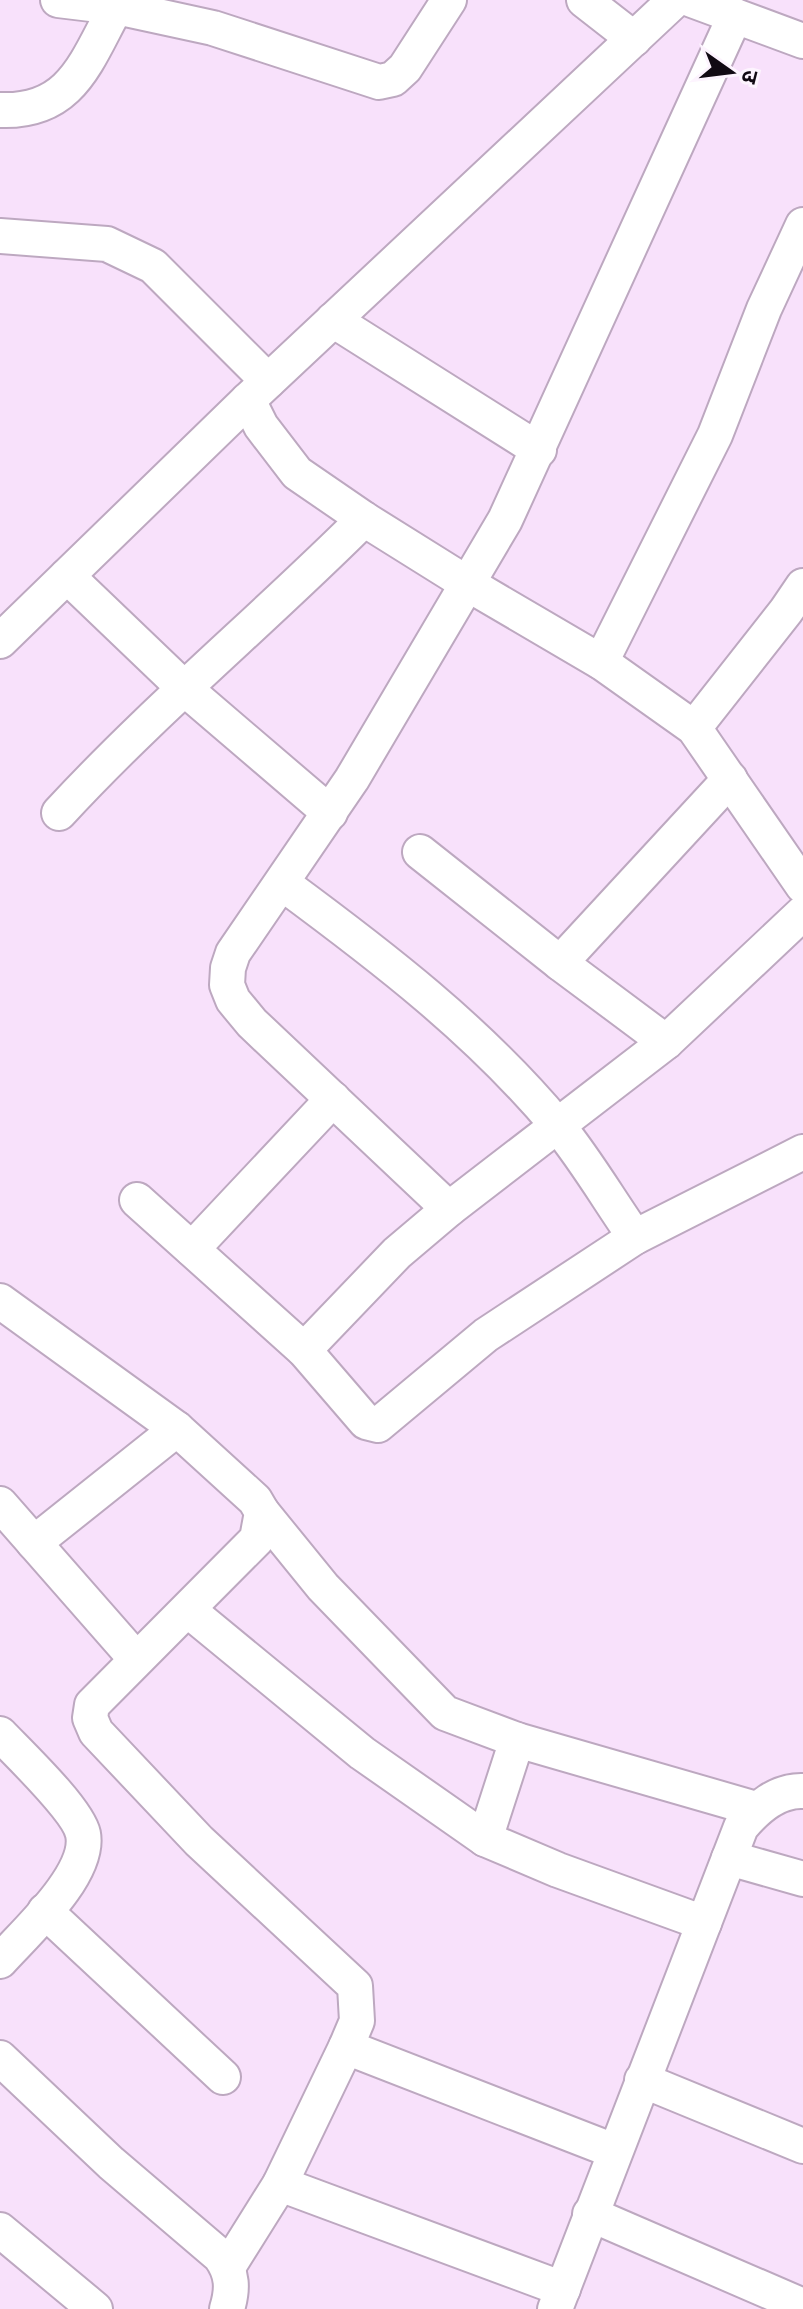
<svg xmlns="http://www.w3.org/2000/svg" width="803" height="2309" font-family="'PT Sans Narrow','Noto Sans Devanagari',sans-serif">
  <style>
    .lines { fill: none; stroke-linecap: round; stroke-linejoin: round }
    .street-casing { stroke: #bda8c0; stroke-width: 38 }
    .street { stroke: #fff; stroke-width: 34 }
  </style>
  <rect width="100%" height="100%" fill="#f8e1fb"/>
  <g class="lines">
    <defs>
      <g id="street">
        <path d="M58,0L116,7L213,28L379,82L393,79L405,68L449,0"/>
        <path d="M584,0L634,39"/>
        <path d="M692,0L803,41"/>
        <path d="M0,110C72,113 86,61 116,7"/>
        <path d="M0,236L107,244L153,266L268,381"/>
        <path d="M333,320L539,450"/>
        <path d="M248,400L261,426L297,473L364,519L468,584L601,662L694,728L803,886"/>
        <path d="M67,576L184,688L330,813"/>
        <path d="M0,641L248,400L675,0"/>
        <path d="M601,662L715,435L764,309L803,225"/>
        <path d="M694,728L786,611L803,586"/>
        <path d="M59,813C155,709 264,619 364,519"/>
        <path d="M420,852L560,963L666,1042"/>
        <path d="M282,883C381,956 479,1031 558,1126C586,1160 609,1200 635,1237"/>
        <path d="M560,963L730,779"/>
        <path d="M137,1200L304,1350L366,1422L378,1425L486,1335L635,1237L803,1152"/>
        <path d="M449,1209L252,1023L233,1000L227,985L228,968L233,953L352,779L505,520L735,16"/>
        <path d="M192,1249L333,1099"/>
        <path d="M0,1301L177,1429L255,1500L262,1512L257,1539L92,1705L90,1718L96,1732L199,1841L355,1986L357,2021L346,2047L280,2184L228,2267"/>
        <path d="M304,1350L397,1253L449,1209L666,1042L803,913"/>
        <path d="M0,1504L136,1659"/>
        <path d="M262,1512L323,1587L445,1713L517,1740L756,1809"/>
        <path d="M34,1543L177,1429"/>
        <path d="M188,1610L362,1753L485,1839L558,1870L704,1923"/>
        <path d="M0,1734C19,1754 78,1810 83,1834C91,1874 25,1933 0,1961"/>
        <path d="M485,1839L517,1740"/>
        <path d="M729,1858L803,1879"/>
        <path d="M45,1911L223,2077"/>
        <path d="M346,2047L614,2151"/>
        <path d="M0,2058L111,2163L220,2256C233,2274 233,2289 227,2309"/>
        <path d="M642,2080L803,2146"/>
        <path d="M280,2184L563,2289"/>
        <path d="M590,2214L803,2306"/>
        <path d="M0,2230L95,2309"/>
        <path d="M555,2309L741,1827C757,1808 777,1790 803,1791"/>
      </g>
    </defs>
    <!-- street casing -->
    <use href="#street" class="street-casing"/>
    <!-- street -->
    <use href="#street" class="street"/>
  </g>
  <!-- north arrow -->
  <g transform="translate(731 72) rotate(104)" stroke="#fdf4fe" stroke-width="6" paint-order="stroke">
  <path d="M0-6L14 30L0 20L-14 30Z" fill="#110a13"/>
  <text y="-12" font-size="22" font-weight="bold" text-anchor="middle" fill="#110a13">उ</text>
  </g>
</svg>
